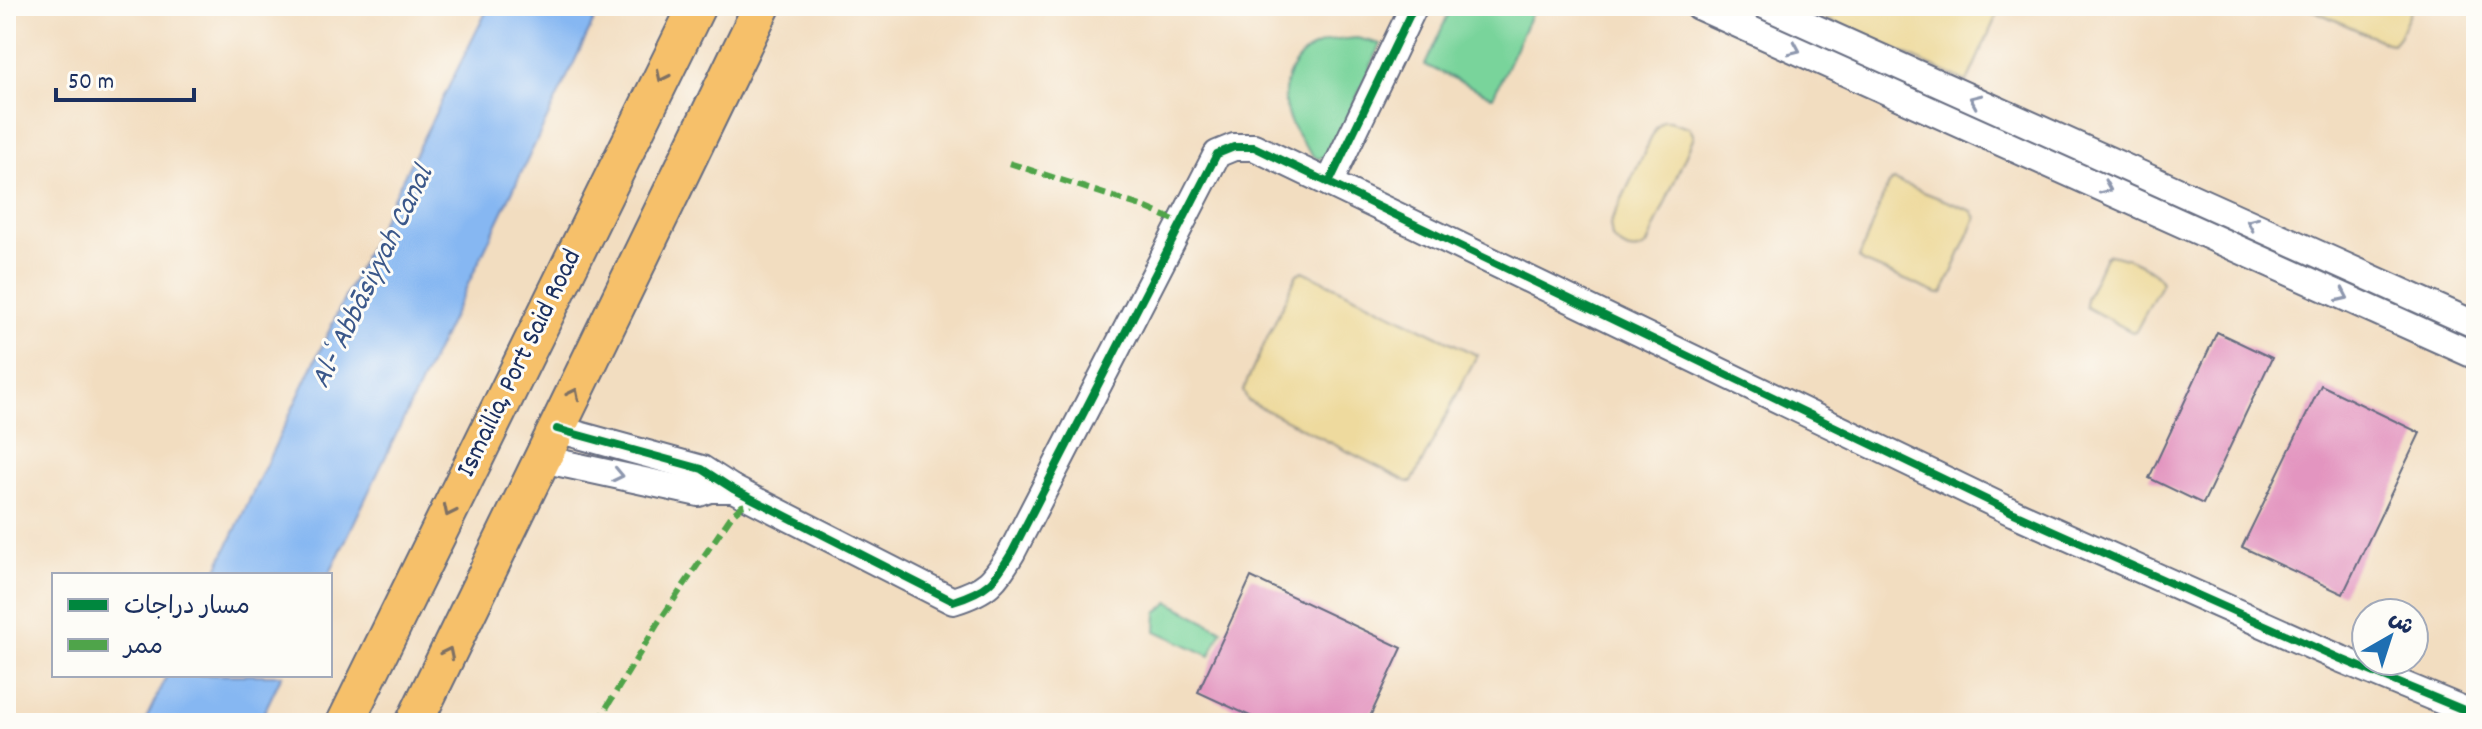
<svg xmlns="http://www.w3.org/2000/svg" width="2482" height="729" font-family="Dekko,'Playpen Sans Arabic',sans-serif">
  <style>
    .green { fill: #79d49b; stroke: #4a827c; stroke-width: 2 }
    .sand { fill: #eeda9e; stroke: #84847e; stroke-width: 2 }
    .water { fill: #86b7f2; stroke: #5073a8; stroke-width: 2 }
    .building { fill: #e395c0 }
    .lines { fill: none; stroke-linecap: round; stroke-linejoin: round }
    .minor-casing { stroke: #666c80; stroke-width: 30 }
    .highway-casing { stroke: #666c80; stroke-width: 40 }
    .minor { stroke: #fff; stroke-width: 26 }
    .highway { stroke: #f6c06b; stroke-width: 36 }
    .quiet { stroke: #4fa44a; stroke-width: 6; stroke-dasharray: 12 6; stroke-linecap: butt }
    .cycleway-casing { stroke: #fdfcf7; stroke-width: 13 }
    .cycleway { stroke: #00873e; stroke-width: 8 }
    .oneway { stroke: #8d97ae }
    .oneway2 { stroke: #7e7064 }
    .labels { text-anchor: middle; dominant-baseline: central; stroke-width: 6; stroke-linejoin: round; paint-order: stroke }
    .street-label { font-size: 28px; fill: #1b2f5e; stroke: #fdfcf7 }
    .water-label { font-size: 30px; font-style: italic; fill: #3b588a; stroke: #fdfcf7 }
  </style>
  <rect width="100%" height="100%" fill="#fdfcf7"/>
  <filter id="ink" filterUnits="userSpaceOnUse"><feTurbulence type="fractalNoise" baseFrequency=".0125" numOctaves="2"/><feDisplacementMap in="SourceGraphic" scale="16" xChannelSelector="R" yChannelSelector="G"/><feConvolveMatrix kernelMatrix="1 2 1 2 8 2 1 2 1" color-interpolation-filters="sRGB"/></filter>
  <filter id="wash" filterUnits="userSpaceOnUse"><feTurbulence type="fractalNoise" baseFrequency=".006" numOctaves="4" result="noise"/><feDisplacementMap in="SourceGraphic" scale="32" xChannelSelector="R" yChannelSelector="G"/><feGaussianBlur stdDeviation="1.8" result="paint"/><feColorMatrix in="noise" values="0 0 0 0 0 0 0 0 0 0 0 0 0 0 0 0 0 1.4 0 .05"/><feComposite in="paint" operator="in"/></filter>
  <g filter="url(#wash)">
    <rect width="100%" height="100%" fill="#f2ddc0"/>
    <!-- green -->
    <g class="green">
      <path d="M1452,6H1535L1493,97L1425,65Z"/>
      <path d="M1357,38L1381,44L1331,154L1318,159C1307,152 1301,140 1294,129C1274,97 1287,53 1326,42C1336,39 1347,39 1357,38Z"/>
      <path d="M1169,602L1222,630L1210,656L1156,631L1157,613Z"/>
    </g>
    <!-- sand -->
    <g class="sand">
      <path d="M1816,6H2001L1967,82L1817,15Z"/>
      <path d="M2304,6H2413L2399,37L2393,44L2386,43Z"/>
      <path d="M1663,121H1669L1689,127L1694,136L1647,245C1634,256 1623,249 1612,238L1610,224L1656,128Z"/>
      <path d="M1893,180L1972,211L1976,218L1943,293L1938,294L1863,262L1859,258L1888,184Z"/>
      <path d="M2109,254C2124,256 2156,268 2162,282L2136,331L2132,332L2086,307V299L2105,257Z"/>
      <path d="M1303,271L1477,355L1412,482H1408L1248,401L1243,390L1297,274Z"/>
    </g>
    <!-- water -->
    <g class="water">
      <path d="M489,6H601L329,575H214L372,240Z"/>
      <path d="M167,675H282L259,723H144Z"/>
    </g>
    <g id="blocks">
      <!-- building -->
      <g class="building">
        <path d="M2217,332L2272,358L2203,504L2149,478Z"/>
        <path d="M2321,385L2420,433L2343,594L2242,547Z"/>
        <path d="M1251,577L1402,648L1367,723H1265L1198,692Z"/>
      </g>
    </g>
  </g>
  <g filter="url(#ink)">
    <use href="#blocks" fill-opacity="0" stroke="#666c80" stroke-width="2"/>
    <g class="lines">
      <defs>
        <g id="minor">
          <path d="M1698,6L2476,356"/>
          <path d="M1766,6L2476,325"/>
          <path d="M1329,183L2014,513L2341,659L2476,715"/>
          <path d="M557,429L702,469L733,489L953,601C988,590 994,582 1012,552L1217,154L1234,147H1254L1329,183L1414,6"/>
          <path d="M542,459L699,493L710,489H733"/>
        </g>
        <g id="highway">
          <path d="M345,723L697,6"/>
          <path d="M414,723L762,6"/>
        </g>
      </defs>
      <!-- minor casing -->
      <use href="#minor" class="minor-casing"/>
      <!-- highway casing -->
      <use href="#highway" class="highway-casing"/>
      <!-- minor -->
      <use href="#minor" class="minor"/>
      <!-- highway -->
      <use href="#highway" class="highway"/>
      <!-- quiet -->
      <g class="quiet">
        <path d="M1009,163L1144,207L1181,223"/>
        <path d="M597,723L660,620L732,515L742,506L759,502"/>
      </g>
      <defs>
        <g id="cycleway">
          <path d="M1329,183L2014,513L2341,659L2476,715"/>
          <path d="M557,429L702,469L733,489L953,601C988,590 994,582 1012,552L1217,154L1234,147H1254L1329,183L1414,6"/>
        </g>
      </defs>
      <!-- cycleway casing -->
      <use href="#cycleway" class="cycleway-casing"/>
      <!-- cycleway -->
      <use href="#cycleway" class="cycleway"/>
    </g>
    <!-- one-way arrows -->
    <defs><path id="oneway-chevron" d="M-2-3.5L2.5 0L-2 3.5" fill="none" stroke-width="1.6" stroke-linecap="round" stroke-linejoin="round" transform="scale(2)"/></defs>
    <g class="oneway">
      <use href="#oneway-chevron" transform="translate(1795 49) rotate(24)"/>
      <use href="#oneway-chevron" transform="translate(1975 100) rotate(-156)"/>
      <use href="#oneway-chevron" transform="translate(2106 188) rotate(23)"/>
      <use href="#oneway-chevron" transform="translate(2252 223) rotate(-156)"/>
      <use href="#oneway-chevron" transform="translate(2343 296) rotate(25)"/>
      <use href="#oneway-chevron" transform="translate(618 475) rotate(12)"/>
    </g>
    <g class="oneway2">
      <use href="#oneway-chevron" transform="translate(662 76) rotate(116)"/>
      <use href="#oneway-chevron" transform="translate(574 394) rotate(-64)"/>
      <use href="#oneway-chevron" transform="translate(449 511) rotate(116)"/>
      <use href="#oneway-chevron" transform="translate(448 653) rotate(-64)"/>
    </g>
  </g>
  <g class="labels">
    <!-- street labels -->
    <g class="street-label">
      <text transform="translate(521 364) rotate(-64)">Ismailia, Port Said Road</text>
    </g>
    <!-- water labels -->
    <g class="water-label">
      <text transform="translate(374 278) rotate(-64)">Al-ʿAbbāsiyyah Canal</text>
    </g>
  </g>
  <!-- margin -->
  <rect width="2482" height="729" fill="none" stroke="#fdfcf7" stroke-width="32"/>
  <!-- legend -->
  <rect x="52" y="573" width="280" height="104" fill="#fdfcf7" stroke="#a3aaba" stroke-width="2"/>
  <rect x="68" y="599" width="40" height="12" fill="#00873e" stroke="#a3aaba" stroke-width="2"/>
  <text x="124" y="613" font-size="24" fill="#1b2f5e">مسار دراجات</text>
  <rect x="68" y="639" width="40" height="12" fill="#4fa44a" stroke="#a3aaba" stroke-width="2"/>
  <text x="124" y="653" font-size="24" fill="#1b2f5e">ممر</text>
  <!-- north arrow -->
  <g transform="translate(2390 637) rotate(39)"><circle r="38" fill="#fdfcf7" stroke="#a3aaba" stroke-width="2"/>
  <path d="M0-6L14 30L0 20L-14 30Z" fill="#1f6fb2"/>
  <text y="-12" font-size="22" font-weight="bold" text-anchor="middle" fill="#1b2f5e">ش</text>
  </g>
  <!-- scale -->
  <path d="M56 88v12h138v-12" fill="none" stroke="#1b2f5e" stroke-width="4"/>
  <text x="68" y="88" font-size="24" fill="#1b2f5e" stroke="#fdfcf7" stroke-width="6" paint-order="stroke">50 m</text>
</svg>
